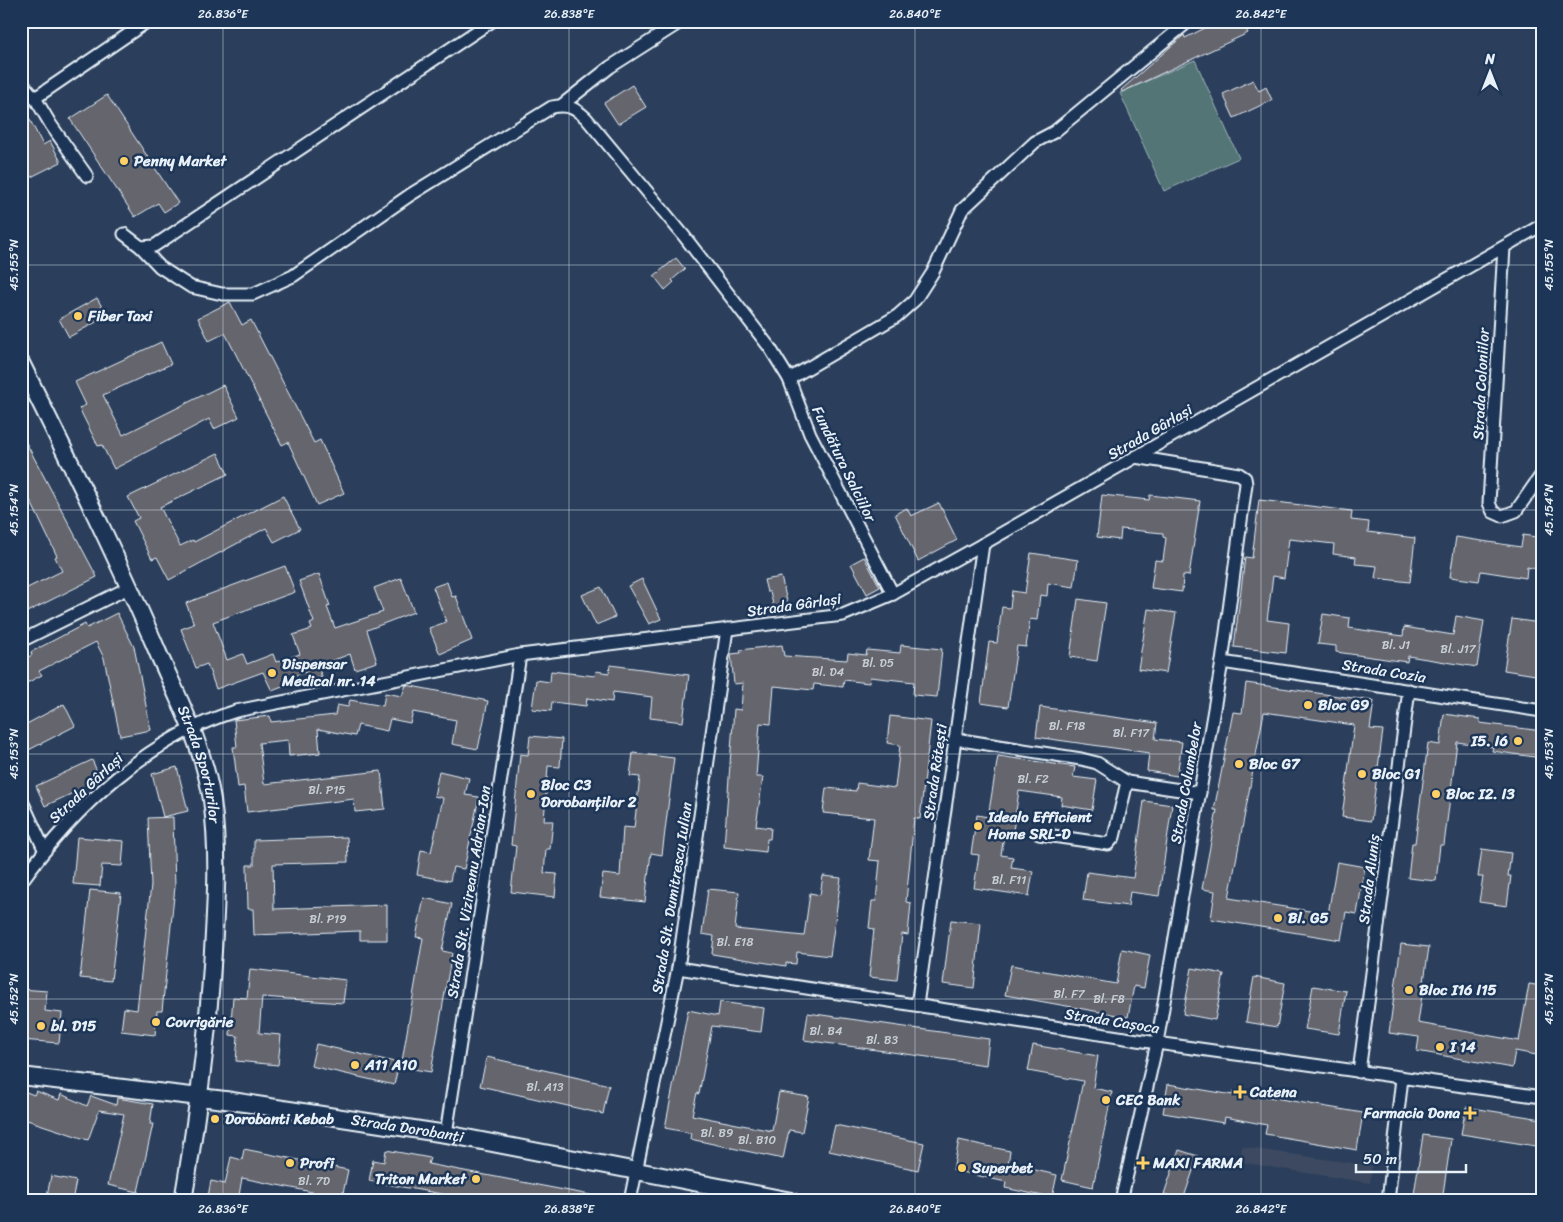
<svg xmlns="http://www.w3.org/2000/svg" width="1563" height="1222" font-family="Sriracha,sans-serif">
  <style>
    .built { fill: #3c4a61 }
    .green { fill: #527576; stroke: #9db3b7 }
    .building { fill: #65656e; stroke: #e8f1f8 }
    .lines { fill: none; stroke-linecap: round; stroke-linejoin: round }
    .street-casing { stroke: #e8f1f8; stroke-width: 15 }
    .secondary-casing { stroke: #e8f1f8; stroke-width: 20 }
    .street { stroke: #1d3557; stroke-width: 11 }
    .secondary { stroke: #1d3557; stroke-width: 16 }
    .ticks { fill: none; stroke: #e8f1f8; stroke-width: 1; stroke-opacity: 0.45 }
    .poi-dot { fill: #ffd166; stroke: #1d3557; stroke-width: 2 }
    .labels { text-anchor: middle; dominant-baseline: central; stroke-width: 5; stroke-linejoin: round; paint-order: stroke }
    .number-label { font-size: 12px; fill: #c7ced6 }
    .poi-label { font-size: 15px; font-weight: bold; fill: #e8f1f8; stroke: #1d3557; text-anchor: start }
    .street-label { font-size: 15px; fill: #e8f1f8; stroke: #1d3557 }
    .neatline { fill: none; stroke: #e8f1f8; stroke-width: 2 }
    .ticks-label { font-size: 12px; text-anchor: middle; fill: #e8f1f8 }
  </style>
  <rect width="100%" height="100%" fill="#2b3f5c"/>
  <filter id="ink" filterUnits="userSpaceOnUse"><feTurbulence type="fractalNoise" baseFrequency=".02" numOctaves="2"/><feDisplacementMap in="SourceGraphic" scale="10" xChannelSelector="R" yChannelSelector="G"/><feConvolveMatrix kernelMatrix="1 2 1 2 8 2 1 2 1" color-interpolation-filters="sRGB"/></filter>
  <g filter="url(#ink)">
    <!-- built -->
    <path class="built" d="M1242,1147L1372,1166L1370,1183L1240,1162Z"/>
    <!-- green -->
    <path class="green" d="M1195,60L1239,158L1164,191L1120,93Z"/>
    <!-- building -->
    <g class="building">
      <path d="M1219,21H1242L1248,33L1122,92L1121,90L1184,35L1185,38Z"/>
      <path d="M1253,80L1259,91L1266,87L1272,100L1234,118L1223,94Z"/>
      <path d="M632,85L646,107L618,124L604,103Z"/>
      <path d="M107,95L178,203L164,212L158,203L135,217L70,119Z"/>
      <path d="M21,103L43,145L50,141L61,162L21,182Z"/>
      <path d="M676,258L685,269L672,280L674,282L665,290L654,276Z"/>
      <path d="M97,298L107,316L69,337L59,319Z"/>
      <path d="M230,302L242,325L251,320L314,443L320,440L344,493L317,505L288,442L282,445L225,333L209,341L198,318Z"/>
      <path d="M161,342L171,364L103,395L123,435L223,385L239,417L214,429L209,419L114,469L102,445L98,446L79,408L86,405L75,382Z"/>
      <path d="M21,433L97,577L21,615V591L62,571L55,557L57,556L30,500L26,502L21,492Z"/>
      <path d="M218,453L228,474L160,507L180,546L193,540L194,542L283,496L300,529L274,542L266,528L169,580L157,557L152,559L133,521L139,518L128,497Z"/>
      <path d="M1102,495L1149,500L1150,495L1200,501L1189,576L1183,575L1182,592L1151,588L1155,560L1163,561L1166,538L1163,537V533L1121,529L1120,540L1097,537Z"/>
      <path d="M1259,500L1352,511L1351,520L1369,522L1368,532L1415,538L1410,582L1375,578L1377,566L1355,564L1356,557L1333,554L1334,544L1289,539L1284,578L1273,576L1267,620L1289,623L1286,653L1234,647L1245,557L1252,558Z"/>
      <path d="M939,503L957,540L918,561L895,514L907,508L911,516Z"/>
      <path d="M1523,535L1542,538V570L1527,567L1526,578L1481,571L1479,581L1450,577L1456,537L1521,547Z"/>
      <path d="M1031,553L1078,560L1074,587L1048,583L1047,596L1040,595L1037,620L1030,619L1026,647L1017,646L1008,707L981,703L989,642L997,643L1002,607L1010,608L1012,591L1025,593Z"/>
      <path d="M864,557L880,587L867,594L851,564Z"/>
      <path d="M285,566L295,592L213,622L227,660L243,654L247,664L273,654L276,662L300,654L293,635L312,629L310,624L314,622L299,581L319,574L330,606L327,607L335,628L383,612L374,588L401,578L414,612L367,630L377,662L355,669L350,654L318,666L322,677L310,681L307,672L283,679L285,686L272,691L263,672L216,689L207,664L196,668L181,629L194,624L186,603Z"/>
      <path d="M781,577L788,605L774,608L770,592H767L764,580Z"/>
      <path d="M642,579L661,619L649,624L628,586Z"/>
      <path d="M447,582L452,597L456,596L472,640L440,654L429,628L446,622L433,587Z"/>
      <path d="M601,587L615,617L596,625L582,595Z"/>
      <path d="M1078,599L1106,603L1097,661L1070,657Z"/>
      <path d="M1148,609L1176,613L1166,673L1138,669Z"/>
      <path d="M117,613L134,647L151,730L120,736L104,658L96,642L39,671L42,675L21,686V661L32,655L31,652L85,624L87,628Z"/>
      <path d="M1323,614L1350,618L1349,628L1403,636L1404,627L1453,635L1456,616L1484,621L1477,667L1408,656L1407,662L1336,652V646L1318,644Z"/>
      <path d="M1512,619L1540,623L1537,646H1542V676L1504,670Z"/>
      <path d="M782,645L784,656L847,660L848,653L866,655L867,650L900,653L901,645L942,649L937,697L913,695L914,682L870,677L869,683L844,680L843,687L814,684L813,690L774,686L771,724L760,723L756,777H763L756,826L771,828L770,839H767L766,852L724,847L734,709L741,710L743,683L734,684L731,654L741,653L740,650Z"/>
      <path d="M610,665L689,675L683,722L650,718L652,697L613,692L612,702L587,698L586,706L552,702L551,711L532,709L536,680L550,682L551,671L595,676L596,671L609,673Z"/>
      <path d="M1246,683L1374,701L1370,729L1383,730L1371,821L1342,817L1354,725L1264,712L1229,898L1328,914L1337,862L1365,867L1357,914L1346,912L1341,940L1211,919L1215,891L1202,889L1217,810H1214L1233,712L1242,713Z"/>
      <path d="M406,685L488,701L478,749L452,744L456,720L413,712L410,723L390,719L387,731L358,725L355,736L318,729L320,753L289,756L288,740L259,743L264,784L381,771L385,809L355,812L354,799L247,812L244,786L238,787L233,747H237L234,720L270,716L271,722L335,715L337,705L348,707L350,700L383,706L385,693L402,696Z"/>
      <path d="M64,704L75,726L21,754V727Z"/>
      <path d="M1040,707L1157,723L1155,739L1182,742L1177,776L1147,771L1149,753L1036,737Z"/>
      <path d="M1444,714L1480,719V723L1542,731V758L1492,751L1493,747L1457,742L1444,845H1440L1436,881L1408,878L1412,843H1415L1428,743L1440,745Z"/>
      <path d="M890,716L931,721L920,819L914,818L906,902L911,903L908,935L902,934L897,980L869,977L874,929L869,928L872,901H876L880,861L869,860L874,818L823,813L826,788L856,791L857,783L895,788L900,745L887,743Z"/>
      <path d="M530,736L562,739L560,767L548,766L544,821H553L550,849H546L544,873L557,874L555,897L511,892L516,846L511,845L520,754L528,755Z"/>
      <path d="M633,753L674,758L662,855L651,853L645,902L600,897L603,874L620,876L623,827L634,828L640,777L630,776Z"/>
      <path d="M998,756L1075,767L1073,777L1097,780L1092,810L1061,805L1062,797L1019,791L1013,831L1005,829L1001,855L1013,857L1011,868L1033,871L1029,896L974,888L979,855L971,854L977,815L988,817Z"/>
      <path d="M92,760L101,780L45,806L36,786Z"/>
      <path d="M177,767L188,811L163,817L152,774Z"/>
      <path d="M439,771L469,778L465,795L479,797L464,869L453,867L450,881L417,875L421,850L431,852L443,798L434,796Z"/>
      <path d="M1144,801L1172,805L1159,896L1130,892L1128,906L1083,900L1087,872L1133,878Z"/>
      <path d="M173,817L175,887L162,1011H157L155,1035L121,1031L124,1008L137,1010L151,885L148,818Z"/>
      <path d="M77,837L124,841L122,866L102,865L100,886L73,884Z"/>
      <path d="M347,837L348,862L273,864L274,909L387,905V940H360V931L254,935L253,909H248L247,865H254V840Z"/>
      <path d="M1482,849L1511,853L1508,876H1511L1507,906L1479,902L1483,877H1478Z"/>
      <path d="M823,876L841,878L830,956L797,952L796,964L786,963V966L712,954L714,936L702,934L708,889L739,892L735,929L804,936L810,893L820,895Z"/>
      <path d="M90,890L121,893L111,981L80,978Z"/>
      <path d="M424,898L452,904L442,951L452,953L431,1072L401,1067L423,938L416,937Z"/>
      <path d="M951,920L981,923L974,988L943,984Z"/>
      <path d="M1401,944L1429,947L1418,1023L1519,1041L1529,984L1542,986V1056L1515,1051L1512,1068L1417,1051L1419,1037L1389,1033Z"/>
      <path d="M1122,949L1150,955L1144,988L1134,986L1128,1017L1005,995L1011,965L1116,984Z"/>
      <path d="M1192,968L1224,974L1215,1020L1183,1014Z"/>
      <path d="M250,969L346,980L343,1003L262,997L259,1033L281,1035L278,1065L236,1061L238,1036L230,1035L233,997L247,998Z"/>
      <path d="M1254,977L1285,983L1277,1027L1246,1022Z"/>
      <path d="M1313,986L1346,991L1339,1034L1305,1029Z"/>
      <path d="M21,989L47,991L45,1011L62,1013L59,1043L21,1040Z"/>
      <path d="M720,1002L764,1008L761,1032L712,1026L699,1094L697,1093L692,1115L772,1131L779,1092L809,1097L802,1132L789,1130L783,1159L690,1139L691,1133L665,1128L688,1010L718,1016Z"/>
      <path d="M808,1013L989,1039L986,1065L804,1040Z"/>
      <path d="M316,1044L399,1063L394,1085L311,1066Z"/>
      <path d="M1033,1045L1098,1056L1093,1088L1112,1092L1093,1187L1062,1180L1083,1081L1028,1071Z"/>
      <path d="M487,1057L609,1085L603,1114L480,1086Z"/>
      <path d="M1168,1084L1233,1095V1091L1363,1113L1357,1150L1265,1134L1267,1125L1225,1117L1224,1123L1163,1113Z"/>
      <path d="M21,1090L34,1095L36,1091L59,1100L61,1094L87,1106L91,1096L116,1105L117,1098L153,1104L150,1124H153L138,1192L108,1185L124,1114L99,1110L88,1140L21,1118Z"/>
      <path d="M1466,1107L1542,1119V1147L1461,1134Z"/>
      <path d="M835,1125L924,1143L918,1170L829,1151Z"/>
      <path d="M1423,1135L1451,1139L1442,1201H1413Z"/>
      <path d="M959,1140L1010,1151L1008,1164L1057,1175L1052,1198L1005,1188L1006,1182L953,1170Z"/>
      <path d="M244,1149L348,1170L342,1198L242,1178L238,1201H207L211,1181L225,1184L231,1157L242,1160Z"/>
      <path d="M386,1150L430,1158L428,1164L590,1195V1201H481L369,1181L373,1160L384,1162Z"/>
      <path d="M1179,1150L1198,1156L1183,1200L1164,1194Z"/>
      <path d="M51,1176L76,1181L72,1201H46Z"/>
    </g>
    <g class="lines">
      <defs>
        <g id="street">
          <path d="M21,82L35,98L51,125L87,176"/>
          <path d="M35,98L148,21"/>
          <path d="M562,105L610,67L682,21"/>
          <path d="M124,234L141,247L154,246L492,21"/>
          <path d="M141,247L160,267L191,287L222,294H253L293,276L410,195L552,107C568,104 575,108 586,118L684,236L770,348L789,379L810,434L893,594"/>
          <path d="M1504,247L1489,503L1493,512L1502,516L1516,511L1542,474"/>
          <path d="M789,379L897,316L915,300L933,272L962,210L1035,142L1054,132L1189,21"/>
          <path d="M21,641L130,587"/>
          <path d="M1222,662L1542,711"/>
          <path d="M955,739L1081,759L1097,763L1127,782L1200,793"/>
          <path d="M21,799L44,849"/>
          <path d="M1039,834L1108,844L1114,837L1127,782"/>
          <path d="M21,882C74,808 148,738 236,711L520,655L843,615L893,594L983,544L1542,225"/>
          <path d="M678,968L1157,1043L1542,1097"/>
          <path d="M917,1005L983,544"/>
          <path d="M1359,1072L1409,690"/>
          <path d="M446,1134L520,655"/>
          <path d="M630,1201L678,968L727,629"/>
          <path d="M1121,1201L1157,1043L1222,662L1246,484L1245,478L1239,474L1135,457"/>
          <path d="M1388,1201L1402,1078"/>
        </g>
        <g id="secondary">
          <path id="s1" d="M21,363C69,460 117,556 159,655C180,702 204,749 212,800C219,850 216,901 213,951C208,1035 197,1118 183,1201"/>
          <path id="s2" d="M21,1076L225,1100L446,1134L791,1201"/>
        </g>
      </defs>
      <!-- street casing -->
      <use href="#street" class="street-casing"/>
      <!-- secondary casing -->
      <use href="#secondary" class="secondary-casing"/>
      <!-- street -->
      <use href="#street" class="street"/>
      <!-- secondary -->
      <use href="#secondary" class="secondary"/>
    </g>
  </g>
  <!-- ticks -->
  <path class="ticks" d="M223,21V1201M569,21V1201M915,21V1201M1261,21V1201M21,265H1542M21,510H1542M21,754H1542M21,999H1542"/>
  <!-- markers -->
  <g class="poi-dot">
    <circle cx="124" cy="161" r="5"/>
    <circle cx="78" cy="316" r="5"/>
    <circle cx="272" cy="673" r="5"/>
    <circle cx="1308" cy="705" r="5"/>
    <circle cx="1518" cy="741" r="5"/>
    <circle cx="1239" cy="764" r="5"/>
    <circle cx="1362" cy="774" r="5"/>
    <circle cx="531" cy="794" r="5"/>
    <circle cx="1436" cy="794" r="5"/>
    <circle cx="978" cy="826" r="5"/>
    <circle cx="1278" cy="918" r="5"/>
    <circle cx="1409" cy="990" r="5"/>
    <circle cx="156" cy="1022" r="5"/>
    <circle cx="41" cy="1026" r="5"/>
    <circle cx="1440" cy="1047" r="5"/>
    <circle cx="355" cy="1065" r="5"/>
    <path d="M1237.5 1084.5h5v5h5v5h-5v5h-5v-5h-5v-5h5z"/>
    <circle cx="1106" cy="1100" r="5"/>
    <path d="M1467.5 1105.5h5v5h5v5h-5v5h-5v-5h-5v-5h5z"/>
    <circle cx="215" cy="1119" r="5"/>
    <circle cx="290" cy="1163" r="5"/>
    <path d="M1140.5 1155.5h5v5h5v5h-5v5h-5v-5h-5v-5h5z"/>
    <circle cx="962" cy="1168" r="5"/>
    <circle cx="476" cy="1179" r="5"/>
  </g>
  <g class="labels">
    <!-- number labels -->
    <g class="number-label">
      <text x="1396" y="645">Bl. J1</text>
      <text x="1458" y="649">Bl. J17</text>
      <text x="878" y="663">Bl. D5</text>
      <text x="828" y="672">Bl. D4</text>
      <text x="1067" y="726">Bl. F18</text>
      <text x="1131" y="733">Bl. F17</text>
      <text x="1033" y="779">Bl. F2</text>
      <text x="327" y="790">Bl. P15</text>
      <text x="1009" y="880">Bl. F11</text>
      <text x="328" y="919">Bl. P19</text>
      <text x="735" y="942">Bl. E18</text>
      <text x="1069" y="994">Bl. F7</text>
      <text x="1109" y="999">Bl. F8</text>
      <text x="826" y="1031">Bl. B4</text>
      <text x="882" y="1040">Bl. B3</text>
      <text x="545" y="1087">Bl. A13</text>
      <text x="717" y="1133">Bl. B9</text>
      <text x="757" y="1140">Bl. B10</text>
      <text x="314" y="1181">Bl. 7D</text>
    </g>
    <!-- poi labels -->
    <g class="poi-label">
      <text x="134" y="161">Penny Market</text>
      <text x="88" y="316">Fiber Taxi</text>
      <text x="282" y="664">Dispensar<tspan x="282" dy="17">Medical nr. 14</tspan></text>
      <text x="1318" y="705">Bloc G9</text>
      <text x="1508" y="741" text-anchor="end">I5. I6</text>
      <text x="1249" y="764">Bloc G7</text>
      <text x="1372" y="774">Bloc G1</text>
      <text x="541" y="785">Bloc C3<tspan x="541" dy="17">Dorobanților 2</tspan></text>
      <text x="1446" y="794">Bloc I2. I3</text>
      <text x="988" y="817">Idealo Efficient<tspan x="988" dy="17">Home SRL-D</tspan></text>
      <text x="1288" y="918">Bl. G5</text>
      <text x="1419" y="990">Bloc I16 I15</text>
      <text x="166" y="1022">Covrigărie</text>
      <text x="51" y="1026">bl. D15</text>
      <text x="1450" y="1047">I 14</text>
      <text x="365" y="1065">A11 A10</text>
      <text x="1250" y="1092">Catena</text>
      <text x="1116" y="1100">CEC Bank</text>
      <text x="1460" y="1113" text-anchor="end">Farmacia Dona</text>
      <text x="225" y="1119">Dorobanti Kebab</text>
      <text x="300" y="1163">Profi</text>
      <text x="1153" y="1163">MAXI FARMA</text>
      <text x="972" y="1168">Superbet</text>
      <text x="466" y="1179" text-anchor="end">Triton Market</text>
    </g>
    <!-- street labels -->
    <g class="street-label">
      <text transform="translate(1481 384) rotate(-87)">Strada Coloniilor</text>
      <text transform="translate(1150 432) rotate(-30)">Strada Gârlași</text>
      <text transform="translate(844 464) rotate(64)">Fundătura Salciilor</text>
      <text transform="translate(794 605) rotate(-8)">Strada Gârlași</text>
      <text transform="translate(1384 671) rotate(9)">Strada Cozia</text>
      <text stroke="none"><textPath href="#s1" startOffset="440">Strada Sporturilor</textPath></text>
      <text transform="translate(935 772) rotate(-82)">Strada Rătești</text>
      <text transform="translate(1186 783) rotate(-80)">Strada Columbelor</text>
      <text transform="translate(86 788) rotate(-43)">Strada Gârlași</text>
      <text transform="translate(1369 879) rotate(-83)">Strada Aluniș</text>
      <text transform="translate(469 892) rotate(-81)">Strada Slt. Vizireanu Adrian-Ion</text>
      <text transform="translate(672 898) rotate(-81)">Strada Slt. Dumitrescu Iulian</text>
      <text transform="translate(1112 1021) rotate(9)">Strada Cașoca</text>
      <text stroke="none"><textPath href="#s2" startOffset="390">Strada Dorobanți</textPath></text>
    </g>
  </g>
  <!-- margin -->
  <rect width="1563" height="1222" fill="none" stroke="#1d3557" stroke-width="55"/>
  <!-- north arrow -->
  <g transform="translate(1490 72)" stroke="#1d3557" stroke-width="4" paint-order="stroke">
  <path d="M0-4L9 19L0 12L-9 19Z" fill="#e8f1f8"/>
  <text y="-8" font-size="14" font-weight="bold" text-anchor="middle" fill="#e8f1f8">N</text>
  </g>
  <!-- scale -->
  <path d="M1356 1164v8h110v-8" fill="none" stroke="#e8f1f8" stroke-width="2.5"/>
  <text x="1363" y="1164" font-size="15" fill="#e8f1f8" stroke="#1d3557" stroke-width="4" paint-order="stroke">50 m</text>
  <rect x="28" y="28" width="1508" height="1166" class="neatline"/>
  <g class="ticks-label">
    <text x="223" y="18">26.836°E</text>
    <text x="569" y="18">26.838°E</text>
    <text x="915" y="18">26.840°E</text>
    <text x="1261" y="18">26.842°E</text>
    <text transform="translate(14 265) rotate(-90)" y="4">45.155°N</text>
    <text transform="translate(1549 265) rotate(-90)" y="4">45.155°N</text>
    <text transform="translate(14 510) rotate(-90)" y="4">45.154°N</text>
    <text transform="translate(1549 510) rotate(-90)" y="4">45.154°N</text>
    <text transform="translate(14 754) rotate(-90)" y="4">45.153°N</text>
    <text transform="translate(1549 754) rotate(-90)" y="4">45.153°N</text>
    <text transform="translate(14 999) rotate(-90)" y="4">45.152°N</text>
    <text transform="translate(1549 999) rotate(-90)" y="4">45.152°N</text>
    <text x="223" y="1213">26.836°E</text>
    <text x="569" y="1213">26.838°E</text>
    <text x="915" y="1213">26.840°E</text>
    <text x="1261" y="1213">26.842°E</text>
  </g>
</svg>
